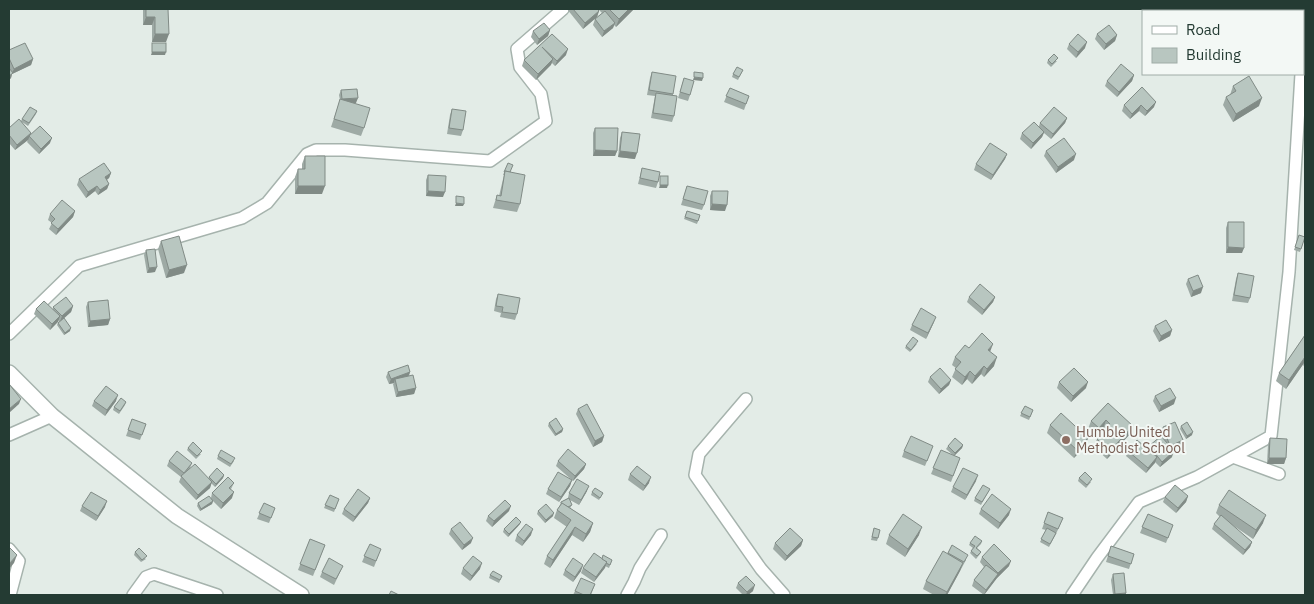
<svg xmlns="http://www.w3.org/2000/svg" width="1314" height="604" font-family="'IBM Plex Sans',sans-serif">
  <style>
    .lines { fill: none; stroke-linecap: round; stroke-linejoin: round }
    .minor-casing { stroke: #a6b3ad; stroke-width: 14 }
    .tertiary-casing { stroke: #a6b3ad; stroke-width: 18 }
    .minor { stroke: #fff; stroke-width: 11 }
    .tertiary { stroke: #fff; stroke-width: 15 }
    .wall { fill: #9eaaa5 }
    .shaded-wall { fill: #818b86 }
    .building { fill: #b8c6c0; stroke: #818b86 }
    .education-dot { fill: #8d6e63; stroke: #f3f8f5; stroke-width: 2 }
    .labels { text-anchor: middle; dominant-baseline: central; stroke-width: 4; stroke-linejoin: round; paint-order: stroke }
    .education-label { font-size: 14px; fill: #785e54; stroke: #f3f8f5; text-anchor: start }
  </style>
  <rect width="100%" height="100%" fill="#e3ece7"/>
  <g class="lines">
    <defs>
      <g id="minor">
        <path d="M9,334L79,266L242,218L267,203L307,154L316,150H345L490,161L546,121L541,94L520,67L517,49L563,9"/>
        <path d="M746,399L699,454L695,475L761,569L784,595"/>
        <path d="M9,435L52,416"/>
        <path d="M1233,457L1279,474"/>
        <path d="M9,549L19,561L10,595"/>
        <path d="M133,595L146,577L154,574L217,595"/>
        <path d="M627,595L634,582L640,568L661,535"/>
        <path d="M1072,595L1097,558L1139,502L1197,477L1271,436L1289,272L1301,74"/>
      </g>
      <path id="tertiary" d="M9,373L52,416L177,516L301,595"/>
    </defs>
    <!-- minor casing -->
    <use href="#minor" class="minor-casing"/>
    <!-- tertiary casing -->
    <use href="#tertiary" class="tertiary-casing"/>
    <!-- minor -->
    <use href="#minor" class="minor"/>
    <!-- tertiary -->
    <use href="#tertiary" class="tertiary"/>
  </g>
  <!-- wall -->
  <g class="wall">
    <path d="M143,9H168L166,42H152V25H143Z"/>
    <path d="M567,9H597L599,11L597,17L583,29Z"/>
    <path d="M598,9H634L616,27L614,25L613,28L602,37L593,25L595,19L602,13Z"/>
    <path d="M550,30L548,36L537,45L531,37L533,31Z"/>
    <path d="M552,34L566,55L555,66L552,63L536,80L522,66L524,60Z"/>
    <path d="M1097,34L1117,35L1115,41L1104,50L1095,39Z"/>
    <path d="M1069,44L1085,48L1076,58L1067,49Z"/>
    <path d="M9,50L33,59L31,65L12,74L11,78L9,80Z"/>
    <path d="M1048,60L1057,61L1051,67L1047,63Z"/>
    <path d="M743,70L738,80L732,77L733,74Z"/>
    <path d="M652,72L673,94V95L674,116L672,122L651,118L655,96L647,95L650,78Z"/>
    <path d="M1134,75L1132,81L1117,97L1105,86L1107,81Z"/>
    <path d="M684,78L690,95L688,101L678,98Z"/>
    <path d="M1233,86L1259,106L1233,122L1223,105L1226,97L1230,95Z"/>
    <path d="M1142,87L1154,107L1145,116L1139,111L1130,119L1122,111L1124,105Z"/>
    <path d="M730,88L749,96L744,110L724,102Z"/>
    <path d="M341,90L356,103L354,104L364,128L361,136L331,127L340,100L339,95Z"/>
    <path d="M452,109L463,130L461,136L447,134L450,115Z"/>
    <path d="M37,111L36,114L28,126L22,122L30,135L50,143L39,154L27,142L28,140L15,150L9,143V128L21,121L22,119Z"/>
    <path d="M1067,118L1065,123L1051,139L1044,133L1042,137L1031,149L1020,139L1022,133L1039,126L1040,123Z"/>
    <path d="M595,128L617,151L615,156H593V133Z"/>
    <path d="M622,132L635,159L618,157L620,138Z"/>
    <path d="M1046,151L1074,160L1056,173L1044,156Z"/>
    <path d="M1007,154L1005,159L991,180L974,170L976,164Z"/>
    <path d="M305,156L322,194H295V177L298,169H302V164Z"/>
    <path d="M508,163L520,204L517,212L493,208L497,195L499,196L504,175H503Z"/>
    <path d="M642,168L658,182L656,188L638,184Z"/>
    <path d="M111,173L109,178L107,180L109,184L107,189L98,195L95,191L86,198L77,185L79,179Z"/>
    <path d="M428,175L443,197L426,196V180Z"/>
    <path d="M687,186L704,205L702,210L681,205Z"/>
    <path d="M712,191L725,211L710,210V196Z"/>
    <path d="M75,211L73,217L56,235L49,229L52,223L48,220L50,214Z"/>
    <path d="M687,211L700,215L697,224L684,219Z"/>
    <path d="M1228,222L1242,253H1226V228Z"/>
    <path d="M1299,235L1305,237L1300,252L1294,250Z"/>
    <path d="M161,241L184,273L166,278L158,249Z"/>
    <path d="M146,250L155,272L147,273L144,255Z"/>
    <path d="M1238,273L1250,298L1248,303L1232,301L1236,279Z"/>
    <path d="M1188,279L1201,293L1191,297L1186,284Z"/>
    <path d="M498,294L517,314L515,320L500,317L501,313L494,311L496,299Z"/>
    <path d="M969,297H995L993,302L982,315L967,302Z"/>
    <path d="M88,302L110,319L108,325L88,327L86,307Z"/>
    <path d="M73,306L71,312L62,319L70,331L64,335L57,325L59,321V320L50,330L34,314L36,309H53V307Z"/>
    <path d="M934,322L926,339L910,330L912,325Z"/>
    <path d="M1155,326L1172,330L1170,336L1159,342L1153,331Z"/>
    <path d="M1305,335V367L1303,365L1304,363L1286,389L1276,381L1279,373Z"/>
    <path d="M917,344L910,352L905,348L906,346Z"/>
    <path d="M969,348L990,352L994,366L984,377L981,374L972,384L967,379L962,385L952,377L956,368L952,365L955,357Z"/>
    <path d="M388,372H410L409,376L416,388L414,394L396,397L393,384L394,383L389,384L386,377Z"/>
    <path d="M930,377L951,380L949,385L939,394L928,382Z"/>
    <path d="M1059,382L1086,388L1071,402L1057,388Z"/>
    <path d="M1155,396L1174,404L1159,412L1153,401Z"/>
    <path d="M94,401H116L105,416L92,406Z"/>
    <path d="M126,402L125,405L119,414L113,410L114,407Z"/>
    <path d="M1108,403L1130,434L1107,459L1094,447L1097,439L1105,430L1103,429L1096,437L1088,429L1091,421Z"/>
    <path d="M1025,406L1033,410L1029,420L1020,416Z"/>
    <path d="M578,409L604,436L602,442L593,447L576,414Z"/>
    <path d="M132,419L146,424L140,440L126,436Z"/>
    <path d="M549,423L563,429L562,432L555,436L548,426Z"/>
    <path d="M1050,425L1088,438L1085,446L1074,458L1047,433Z"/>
    <path d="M1181,426L1192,435L1186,439L1180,429Z"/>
    <path d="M1163,427L1181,446L1172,450V457L1160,467L1155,462L1146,473L1126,456L1128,451L1147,449L1149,446L1163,439L1161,433Z"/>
    <path d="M1270,438L1286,458L1284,464H1267L1268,444Z"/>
    <path d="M963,445L962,448L954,456L946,449L948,446Z"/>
    <path d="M188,448L201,454L196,459L187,450Z"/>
    <path d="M941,450L960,458L951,482L931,474Z"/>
    <path d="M904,451H931L925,466L902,457Z"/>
    <path d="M218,456L234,461L230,467L217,459Z"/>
    <path d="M169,461L192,463L190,468L208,479L209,477L224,475L223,478L215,487L211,483L210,488L196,500L179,482L181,477L167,466Z"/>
    <path d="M558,461L586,464L584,469L573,481L556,466Z"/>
    <path d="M630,474L649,483L643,491L628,480Z"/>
    <path d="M1079,478L1091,482L1086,488L1078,481Z"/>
    <path d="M572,480L570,486L559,502L546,494L548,489Z"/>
    <path d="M976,481L965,500L951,492L953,487Z"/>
    <path d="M234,483L231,489L232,498L221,509L212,500L213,501L212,504L200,511L197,506L198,503L211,498L212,493Z"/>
    <path d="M990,489L981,505L974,501L975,498Z"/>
    <path d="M587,491L579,505L570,500L571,507L570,508L593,523L590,532L583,542L572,535L550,568L544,564L547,556L567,527L554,518L557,510L560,505L561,502L568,498L569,493Z"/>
    <path d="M592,492L603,493L599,500L591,495Z"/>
    <path d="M330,495L339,499L334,512L324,508Z"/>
    <path d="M1188,496L1186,502L1176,513L1163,502L1165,497Z"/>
    <path d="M370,498L368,503L353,522L342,514L344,509Z"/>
    <path d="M264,503L275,508L269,523L257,519Z"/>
    <path d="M1219,505L1263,523L1253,539L1231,524L1252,542L1250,547L1243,555L1212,529L1214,524L1220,517L1216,513Z"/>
    <path d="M82,506L105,507L96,521L80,511Z"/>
    <path d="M981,509L1009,515L998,529L979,514Z"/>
    <path d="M509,511L492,527L486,521L488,516Z"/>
    <path d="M538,511L553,516L545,523L537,514Z"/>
    <path d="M1048,512L1063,518L1056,534L1049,547L1040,542L1046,530L1042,529Z"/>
    <path d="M1148,514L1173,525L1166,543L1140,533Z"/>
    <path d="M520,524L508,537L503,532L504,529Z"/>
    <path d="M874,528L880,530L877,541L871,540Z"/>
    <path d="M451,529L471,543L462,550L449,534Z"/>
    <path d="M517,535H531L522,546L515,541Z"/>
    <path d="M889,535H919L905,557L886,544Z"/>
    <path d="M310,539L325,545L313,576L298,570Z"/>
    <path d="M803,540L801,546L785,561L773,549L775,543Z"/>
    <path d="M982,541L981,544L977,548L981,552L980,554L976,559L970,553L973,548L969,545L970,543Z"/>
    <path d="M370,544L379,554L374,567L362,562Z"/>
    <path d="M952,545L966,560L947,595H934L923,589L926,581L947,554Z"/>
    <path d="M1111,546L1134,554L1129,569L1106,562Z"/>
    <path d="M135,552L146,559L141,562L134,555Z"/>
    <path d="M982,557L1009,566L997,578L984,595L972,586L974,580L984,567L980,562Z"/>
    <path d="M602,559L612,560L609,568L605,566L594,582L581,573L583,568Z"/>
    <path d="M343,566L334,585L320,577L322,572Z"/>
    <path d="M463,568L480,569L470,581L461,574Z"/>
    <path d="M565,570L581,571L573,582L563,575Z"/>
    <path d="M1113,574L1126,593V595H1113L1111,580Z"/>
    <path d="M490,575L502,576L499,583L489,578Z"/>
    <path d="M738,583L753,591L748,595H743L736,588Z"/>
    <path d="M595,584L591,595H573L575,591Z"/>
  </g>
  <!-- shaded-wall -->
  <g class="shaded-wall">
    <path d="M629,9H634L616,27L619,19Z"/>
    <path d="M599,11L597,17L583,29L585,23Z"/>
    <path d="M146,17H155L152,25H143Z"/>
    <path d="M615,23L613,28L602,37L604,31Z"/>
    <path d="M550,30L548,36L537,45L539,39Z"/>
    <path d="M155,34H169L166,42H152Z"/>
    <path d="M1117,35L1115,41L1104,50L1106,44Z"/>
    <path d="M1087,42L1085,48L1076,58L1078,52Z"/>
    <path d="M568,49L566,55L555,66L557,61Z"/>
    <path d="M152,52H166L165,55H151Z"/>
    <path d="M33,59L31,65L12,74L11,78L9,80V76L12,73L14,69Z"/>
    <path d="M553,59L551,65L536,80L538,74Z"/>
    <path d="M1134,75L1132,81L1117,97L1119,92Z"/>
    <path d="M694,77L703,78L702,81L693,80Z"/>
    <path d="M358,98L356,103L340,105L342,99Z"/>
    <path d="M1262,98L1259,106L1233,122L1236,114Z"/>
    <path d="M1156,102L1154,107L1145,116L1147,111Z"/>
    <path d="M1141,105L1139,111L1130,119L1132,114Z"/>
    <path d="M1067,118L1065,123L1051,139L1053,134Z"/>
    <path d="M1044,132L1042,137L1031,149L1033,143Z"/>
    <path d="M31,133L28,140L15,150L17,145Z"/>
    <path d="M52,138L50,143L39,154L41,149Z"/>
    <path d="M595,150L617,151L615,156H593Z"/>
    <path d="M620,151L637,153L635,159L618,157Z"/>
    <path d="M1007,154L1005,159L991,180L993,175Z"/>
    <path d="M1076,154L1074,160L1056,173L1058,167Z"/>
    <path d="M111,173L109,178L103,182L105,177Z"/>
    <path d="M109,184L107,189L98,195L100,190Z"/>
    <path d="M660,185H668L667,188H659Z"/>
    <path d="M97,186L95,191L86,198L88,192Z"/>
    <path d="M298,186H325L322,194H295Z"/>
    <path d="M428,191L445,192L443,197L426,196Z"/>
    <path d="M456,203L464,204L463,206H455Z"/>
    <path d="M712,204L727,205L725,211L710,210Z"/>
    <path d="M75,211L73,217L56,235L58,229Z"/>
    <path d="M1228,247L1244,248L1242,253H1226Z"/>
    <path d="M187,265L184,273L166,278L169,270Z"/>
    <path d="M157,267L155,272L147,273L149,268Z"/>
    <path d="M1203,287L1201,293L1191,297L1193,291Z"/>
    <path d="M995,297L993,302L982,315L984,310Z"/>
    <path d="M73,306L71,312L60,322L62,316Z"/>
    <path d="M60,316L58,322L50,330L52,324Z"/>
    <path d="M936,317L934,322L926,339L928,333Z"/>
    <path d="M110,319L108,325L88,327L90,321Z"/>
    <path d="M71,328L70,331L64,335L65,333Z"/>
    <path d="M1172,330L1170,336L1159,342L1161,336Z"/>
    <path d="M993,344L990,352L988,350Z"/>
    <path d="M997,357L994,366L984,377L987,369Z"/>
    <path d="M1305,357L1304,363L1286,389L1289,380Z"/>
    <path d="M984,366L981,374L972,384L975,376Z"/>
    <path d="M970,371L967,379L962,385L965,377Z"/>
    <path d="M410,372L408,377L395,379L394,383L389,384L391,379Z"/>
    <path d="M951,380L949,385L939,394L941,389Z"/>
    <path d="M1088,382L1086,388L1071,402L1073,396Z"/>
    <path d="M416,388L414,394L396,397L398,392Z"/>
    <path d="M118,395L116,401L105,416L107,410Z"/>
    <path d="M1176,398L1174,404L1159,412L1161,406Z"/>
    <path d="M21,399L19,404L9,413V409Z"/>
    <path d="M1106,420L1103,429L1096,437L1099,428Z"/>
    <path d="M1133,426L1130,434L1107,459L1110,451Z"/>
    <path d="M563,429L562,432L555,436L556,434Z"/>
    <path d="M1193,432L1192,435L1186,439L1187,436Z"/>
    <path d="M604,436L602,442L593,447L595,441Z"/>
    <path d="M1088,438L1085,446L1074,458L1077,450Z"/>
    <path d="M1183,440L1181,446L1168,451L1170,446Z"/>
    <path d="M963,445L962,448L954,456L955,453Z"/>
    <path d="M1174,451L1172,457L1160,467L1162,462Z"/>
    <path d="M1157,457L1155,463L1146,473L1148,468Z"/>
    <path d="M1269,458H1286L1284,464H1267Z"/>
    <path d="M586,464L584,469L573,481L575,476Z"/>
    <path d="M224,475L223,478L215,487L216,484Z"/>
    <path d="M978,475L976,481L965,500L967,495Z"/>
    <path d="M651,477L649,483L643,491L645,486Z"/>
    <path d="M572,480L570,486L559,502L561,497Z"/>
    <path d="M212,482L210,488L196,500L198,495Z"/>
    <path d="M589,486L587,491L579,505L581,500Z"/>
    <path d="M234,492L232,498L221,509L223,503Z"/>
    <path d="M1188,496L1186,502L1176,513L1178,508Z"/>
    <path d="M370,498L368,503L353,522L355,517Z"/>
    <path d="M107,501L105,507L96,521L98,516Z"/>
    <path d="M213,501L212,504L200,511L201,509Z"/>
    <path d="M511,506L509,511L492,527L494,521Z"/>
    <path d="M1011,509L1009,515L998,529L1000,523Z"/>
    <path d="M554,513L553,516L545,523L546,520Z"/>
    <path d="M1266,515L1263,523L1253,539L1256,530Z"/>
    <path d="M521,522L520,524L508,537L509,534Z"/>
    <path d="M593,523L590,532L583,542L586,534Z"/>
    <path d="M575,527L572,535L550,568L553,560Z"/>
    <path d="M922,527L919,535L905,557L908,549Z"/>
    <path d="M533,529L531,535L522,546L524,541Z"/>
    <path d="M473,538L471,543L462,550L464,545Z"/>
    <path d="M803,540L801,546L785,561L787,556Z"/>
    <path d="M1252,542L1250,547L1243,555L1245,550Z"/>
    <path d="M17,555L14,563L9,569V564Z"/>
    <path d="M1011,561L1009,566L997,578L984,595L986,590L997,575L998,573Z"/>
    <path d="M607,562L605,568L594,582L596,577Z"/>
    <path d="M482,563L480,569L470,581L472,576Z"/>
    <path d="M963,563L960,571L947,595H945Z"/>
    <path d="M583,565L581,571L573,582L575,577Z"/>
    <path d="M755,585L753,591L748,595H746L747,592Z"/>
    <path d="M1126,593V595H1115V594Z"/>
  </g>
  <!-- building -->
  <g class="building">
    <path d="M146,9H168L169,34H155V17H146Z"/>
    <path d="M573,9H597L599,11L585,23Z"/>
    <path d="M609,9H629L619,19Z"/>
    <path d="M1213,9H1231V11H1214Z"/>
    <path d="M605,11L615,23L604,31L595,19Z"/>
    <path d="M544,23L550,30L539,39L533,31Z"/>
    <path d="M1109,25L1117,35L1106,44L1097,34Z"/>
    <path d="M552,34L568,49L557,61L542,47L553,59L538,74L524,60Z"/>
    <path d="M1078,34L1087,42L1078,52L1069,44Z"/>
    <path d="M25,43L33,59L14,69L9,58V50Z"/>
    <rect x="152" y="43" width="14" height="9"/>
    <path d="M1054,54L1058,58L1052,64L1048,60Z"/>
    <path d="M1121,64L1134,75L1119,92L1107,81Z"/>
    <path d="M737,67L743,70L739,77L733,74Z"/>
    <path d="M9,68L13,73L9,76Z"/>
    <path d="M652,72L676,76L673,94L649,90Z"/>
    <path d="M694,72L703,73V78L694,77Z"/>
    <path d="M1249,76L1262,98L1236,114L1226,97L1236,91L1233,86Z"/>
    <path d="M684,78L694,81L690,95L680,92Z"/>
    <path d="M1142,87L1156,102L1147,111L1141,105L1132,114L1124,105Z"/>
    <path d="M730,88L749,96L746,104L726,96Z"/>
    <path d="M357,89L358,98L342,99L341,90Z"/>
    <path d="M656,93L677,96L674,116L653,113Z"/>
    <path d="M340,99L370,108L364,128L334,119Z"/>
    <path d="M30,107L37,111L29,123L22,119Z"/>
    <path d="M1054,107L1067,118L1053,134L1040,123Z"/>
    <path d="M452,109L466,111L463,130L449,128Z"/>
    <path d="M19,119L31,133L17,145L9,135V128Z"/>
    <path d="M1034,122L1044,132L1033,143L1022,133Z"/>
    <path d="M40,126L52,138L41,149L29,136Z"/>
    <path d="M595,128H618L617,151L595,150Z"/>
    <path d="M622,132L640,134L637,153L620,151Z"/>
    <path d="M1064,138L1076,154L1058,167L1046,151Z"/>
    <path d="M990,143L1007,154L993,175L976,164Z"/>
    <path d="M305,156H325V186H298V169H305Z"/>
    <path d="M104,163L111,173L105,177L109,184L100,190L97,186L88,192L79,179Z"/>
    <path d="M508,163L513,165L510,172L505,171V173L504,172Z"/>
    <path d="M642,168L660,172L658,182L640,178Z"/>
    <path d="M505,171L525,175L520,204L496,200L497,195L501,196Z"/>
    <path d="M428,175L446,176L445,192L428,191Z"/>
    <rect x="660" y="176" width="8" height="9"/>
    <path d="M687,186L708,191L704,205L683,199Z"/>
    <path d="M712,191H728L727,205L712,204Z"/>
    <path d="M456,196L464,197V204L456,203Z"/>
    <path d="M62,200L75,211L58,229L51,223L55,219L50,214Z"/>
    <path d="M687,211L700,215L698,221L685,217Z"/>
    <path d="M1228,222H1244V248L1228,247Z"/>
    <path d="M1299,235L1305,237L1301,249L1295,247Z"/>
    <path d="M179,236L187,265L169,270L161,241Z"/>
    <path d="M155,249L157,267L149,268L146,250Z"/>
    <path d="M1238,273L1254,276L1250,298L1234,295Z"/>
    <path d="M1198,275L1203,287L1193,291L1188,279Z"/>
    <path d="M980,284L995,297L984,310L969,297Z"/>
    <path d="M498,294L520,298L517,314L502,312L503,307L496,306Z"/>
    <path d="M66,297L73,306L62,316L53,307Z"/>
    <path d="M108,300L110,319L90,321L88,302Z"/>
    <path d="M44,301L60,316L52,324L36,309Z"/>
    <path d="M921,308L936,317L928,333L912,325Z"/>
    <path d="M64,318L71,328L65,333L58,323Z"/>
    <path d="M1166,320L1172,330L1161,336L1155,326Z"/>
    <path d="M982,333L993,344L988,350L997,357L987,369L984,366L975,376L970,371L965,377L955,369L961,362L955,357L965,345L969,348Z"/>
    <path d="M1305,335V357L1289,380L1279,373Z"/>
    <path d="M913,337L918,341L911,350L906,346Z"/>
    <path d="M408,365L410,372L391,379L388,372Z"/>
    <path d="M940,368L951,380L941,389L930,377Z"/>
    <path d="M1074,368L1088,382L1073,396L1059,382Z"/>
    <path d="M413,375L416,388L398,392L395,379Z"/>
    <path d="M9,384L21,399L9,409Z"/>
    <path d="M106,386L118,395L107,410L94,401Z"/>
    <path d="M1170,388L1176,398L1161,406L1155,396Z"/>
    <path d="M121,398L126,402L120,411L114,407Z"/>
    <path d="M1108,403L1133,426L1110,451L1097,439L1110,424L1106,420L1099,428L1091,421Z"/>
    <path d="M587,404L604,436L595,441L578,409Z"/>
    <path d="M1025,406L1033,410L1030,417L1021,413Z"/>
    <path d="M1061,413L1088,438L1077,450L1050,425Z"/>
    <path d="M556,418L563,429L556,434L549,423Z"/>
    <path d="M132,419L146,424L142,435L128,430Z"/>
    <path d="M1175,422L1183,440L1170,446L1163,427Z"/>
    <path d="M1187,422L1193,432L1187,436L1181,426Z"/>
    <path d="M911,436L933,446L927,461L904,451Z"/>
    <path d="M1161,436L1174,451L1162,462L1149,446Z"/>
    <path d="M955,438L963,445L955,453L948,446Z"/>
    <path d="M1270,438L1287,439L1286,458H1269Z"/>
    <path d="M1137,440L1157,457L1148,468L1128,451Z"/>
    <path d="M193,442L202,451L197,456L188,448Z"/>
    <path d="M568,449L586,464L575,476L558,461Z"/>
    <path d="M221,450L235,458L231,464L218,456Z"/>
    <path d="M941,450L960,458L953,476L933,468Z"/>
    <path d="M177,451L192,463L184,473L169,461Z"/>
    <path d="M195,464L212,482L198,495L181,476Z"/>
    <path d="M637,466L651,477L645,486L630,474Z"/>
    <path d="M217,468L224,475L216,484L209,477Z"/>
    <path d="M963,468L978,475L967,495L953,487Z"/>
    <path d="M558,472L572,480L561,497L548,489Z"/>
    <path d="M1085,472L1092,479L1087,485L1079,478Z"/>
    <path d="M228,477L234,483L229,488L234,492L223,503L212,493Z"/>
    <path d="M577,479L589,486L581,500L569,493Z"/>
    <path d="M983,485L990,489L982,502L975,498Z"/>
    <path d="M1175,485L1188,496L1178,508L1165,497Z"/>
    <path d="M595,488L603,493L600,498L592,492Z"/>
    <path d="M358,489L370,498L355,517L344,509Z"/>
    <path d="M1229,490L1266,515L1256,530L1219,505Z"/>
    <path d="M91,492L107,501L98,516L82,506Z"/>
    <path d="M992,494L1011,509L1000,523L981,509Z"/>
    <path d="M330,495L339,499L335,509L325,505Z"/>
    <path d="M209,496L213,501L201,509L198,503Z"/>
    <path d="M569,498L572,505L568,507L561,503V502Z"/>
    <path d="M505,500L511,506L494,521L488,516Z"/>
    <path d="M264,503L275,508L271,518L259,513Z"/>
    <path d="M562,503L593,523L586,534L575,527L553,560L547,556L571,520L557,510Z"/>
    <path d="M546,504L554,513L546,520L538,511Z"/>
    <path d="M1048,512L1063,518L1058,529L1044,523Z"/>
    <path d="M903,514L922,527L908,549L889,535Z"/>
    <path d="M1148,514L1173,525L1168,538L1142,527Z"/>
    <path d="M1221,515L1252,542L1245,550L1214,524Z"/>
    <path d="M516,517L521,522L509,534L504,529Z"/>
    <path d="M460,522L473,538L464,545L451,529Z"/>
    <path d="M526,524L533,529L524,541L517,535Z"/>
    <path d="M790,528L803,540L787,556L775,543Z"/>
    <path d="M874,528L880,530L878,538L872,537Z"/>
    <path d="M1047,528L1056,533L1050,544L1041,539Z"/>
    <path d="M975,536L982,541L976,548L981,552L977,556L971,551L975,546L970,543Z"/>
    <path d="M310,539L325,545L315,570L300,564Z"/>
    <path d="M370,544L381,549L376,561L364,556Z"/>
    <path d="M994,544L1011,561L998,573L982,557Z"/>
    <path d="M952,545L968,555L964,562L948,553Z"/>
    <path d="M1111,546L1134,554L1131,564L1108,556Z"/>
    <path d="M9,547L17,555L9,564Z"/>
    <path d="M139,548L147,556L142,560L135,552Z"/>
    <path d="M943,551L963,563L947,592L926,581Z"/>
    <path d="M594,553L607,562L596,577L583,568Z"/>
    <path d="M603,555L612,560L610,565L606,563L607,562L602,559Z"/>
    <path d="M473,556L482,563L472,576L463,568Z"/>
    <path d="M329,558L343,566L336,579L322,572Z"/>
    <path d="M573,558L583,565L575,577L565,570Z"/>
    <path d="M986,565L998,574L986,590L974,580Z"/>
    <path d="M493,571L502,576L500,580L490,575Z"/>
    <path d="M1124,573L1126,593L1115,594L1113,574Z"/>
    <path d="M746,576L755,585L747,592L738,583Z"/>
    <path d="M581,578L595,584L590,595H584L575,591Z"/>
    <path d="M391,591L399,595H389Z"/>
  </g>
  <!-- markers -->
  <circle class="education-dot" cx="1066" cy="440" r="5"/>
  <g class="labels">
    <!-- education labels -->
    <g class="education-label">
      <text x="1076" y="432">Humble United<tspan x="1076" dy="16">Methodist School</tspan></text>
    </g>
  </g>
  <!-- border -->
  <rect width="1314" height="604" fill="none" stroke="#243b33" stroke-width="20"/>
  <!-- legend -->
  <rect x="1142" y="10" width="162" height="65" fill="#f3f8f5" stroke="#a0aca7"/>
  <rect x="1152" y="26" width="25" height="8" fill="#ffffff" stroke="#a0aca7"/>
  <text x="1186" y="35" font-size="15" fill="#243b33">Road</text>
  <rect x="1152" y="48" width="25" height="15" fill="#b8c6c0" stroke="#a0aca7"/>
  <text x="1186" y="60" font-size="15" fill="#243b33">Building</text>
</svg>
